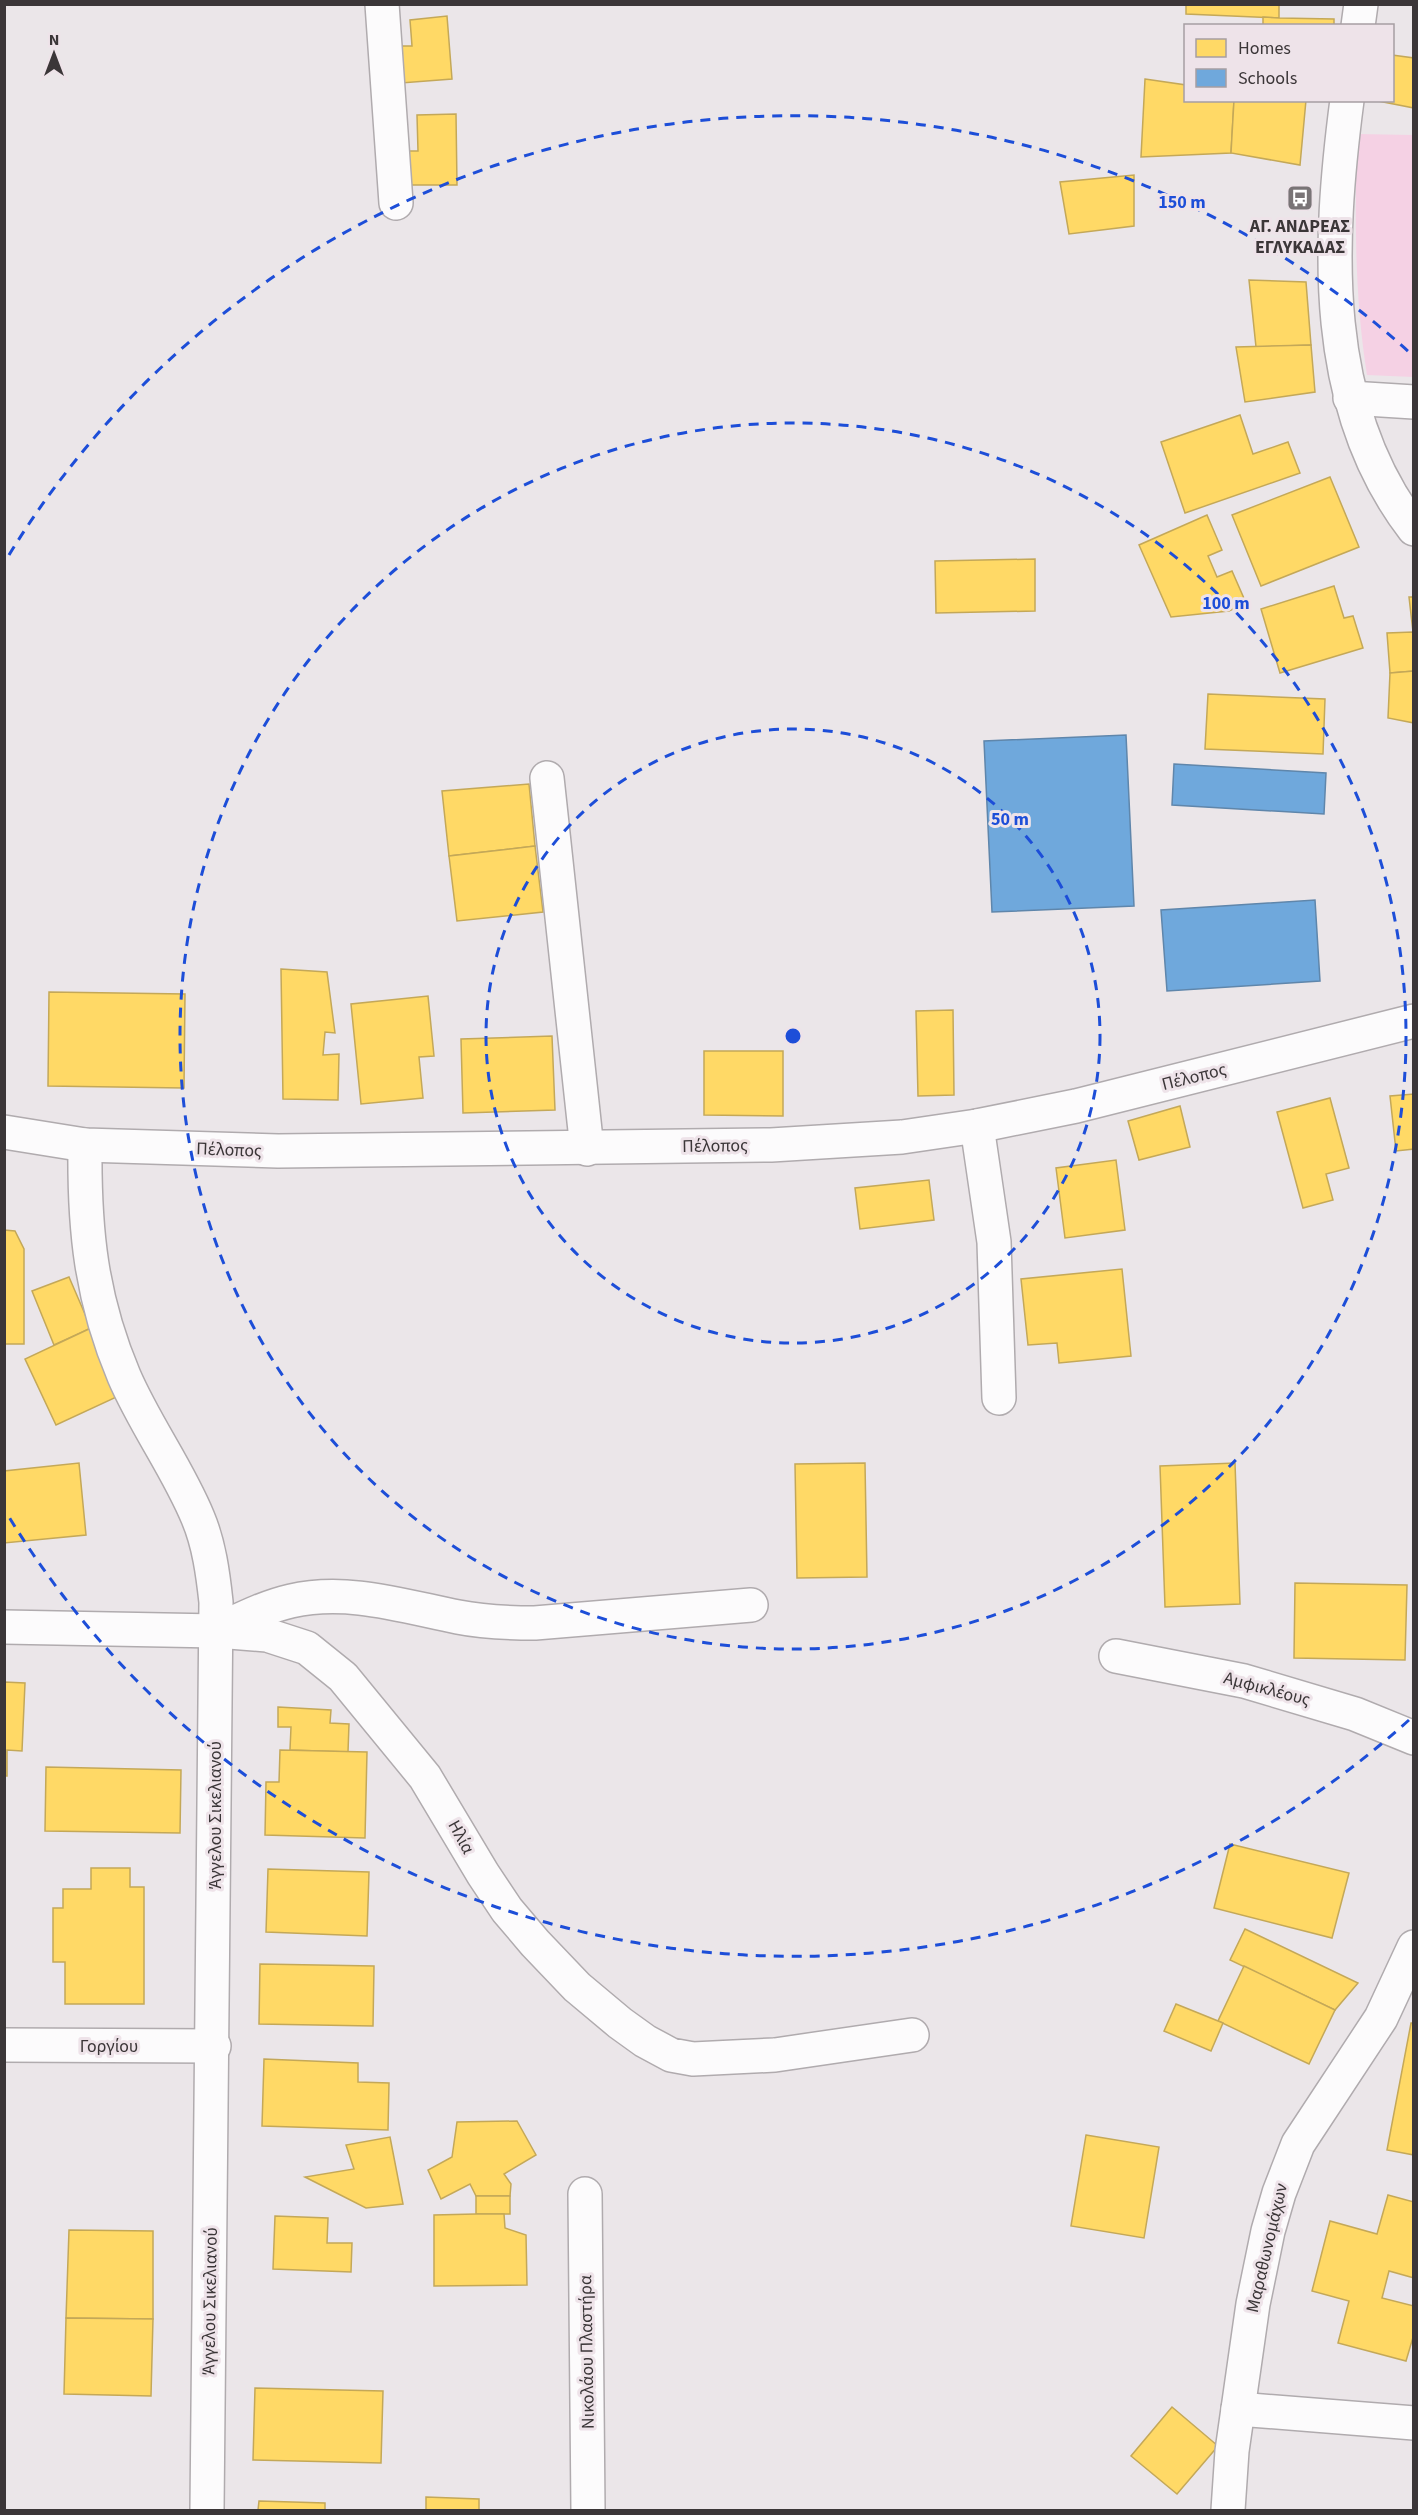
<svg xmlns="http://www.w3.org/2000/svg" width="1418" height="2515" font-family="'Source Sans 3',sans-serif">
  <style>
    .green { fill: #f5d1e4 }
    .homes { fill: #ffd966; stroke: #c4a858; stroke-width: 1.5 }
    .schools { fill: #6fa8dc; stroke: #5f86ab; stroke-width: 1.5 }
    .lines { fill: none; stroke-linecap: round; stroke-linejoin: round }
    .street-casing { stroke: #b0abae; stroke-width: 36 }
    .secondary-casing { stroke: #b0abae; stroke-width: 36 }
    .street { stroke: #fcfbfc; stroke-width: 33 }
    .secondary { stroke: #fcfbfc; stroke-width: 33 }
    .ring { fill: none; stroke: #1d4ed8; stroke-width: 3; stroke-dasharray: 10 8 }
    .labels { text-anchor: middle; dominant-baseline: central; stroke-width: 6; stroke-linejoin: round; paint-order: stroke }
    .poi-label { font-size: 18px; font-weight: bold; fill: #3b3638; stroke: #eee3e9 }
    .street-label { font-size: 18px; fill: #3b3638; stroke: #eee3e9 }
    .centre { fill: #1d4ed8; stroke: #eee3e9; stroke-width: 3 }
    .ring-label { font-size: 18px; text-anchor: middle; font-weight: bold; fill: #1d4ed8; stroke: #eee3e9; stroke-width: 6; stroke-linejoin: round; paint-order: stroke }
  </style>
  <rect width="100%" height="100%" fill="#ebe6e9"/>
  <!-- green -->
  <path class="green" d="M1357,134L1413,135V377L1367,375C1354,294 1355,215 1357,134Z"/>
  <!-- homes -->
  <g class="homes">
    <path d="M1186,4H1279V18L1186,14Z"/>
    <path d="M447,16L452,79L401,83L398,46H412L410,20Z"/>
    <path d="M1263,17L1279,18L1334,19V26H1263Z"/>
    <path d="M1392,55L1414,58V108L1373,100H1392Z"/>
    <path d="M1145,79L1186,85V100H1234L1231,153L1141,157Z"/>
    <path d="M1234,100H1306L1300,165L1231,153Z"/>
    <path d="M456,114L457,185H405L404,151H418L417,115Z"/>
    <path d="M1134,175V226L1069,234L1060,182Z"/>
    <path d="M1249,280L1306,282L1311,345L1256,347Z"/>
    <path d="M1311,345L1315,392L1245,402L1236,347Z"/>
    <path d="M1240,415L1253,454L1288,442L1300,473L1185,513L1161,442Z"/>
    <path d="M1330,477L1359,547L1261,586L1232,515Z"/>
    <path d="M1207,515L1222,550L1208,556L1217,577L1232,571L1246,603L1229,611L1171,617L1139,545Z"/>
    <path d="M1035,559V611L936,613L935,561Z"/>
    <path d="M1334,586L1344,618L1353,616L1363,648L1280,673L1261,609Z"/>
    <path d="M1409,597H1414V632H1413Z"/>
    <path d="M1413,632L1414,671L1390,673L1387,633Z"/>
    <path d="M1414,671V723L1388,718L1390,673Z"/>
    <path d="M1208,694L1325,699L1323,754L1205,749Z"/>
    <path d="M529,784L535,846L449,856L442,791Z"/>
    <path d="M535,846L543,912L457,921L449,856Z"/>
    <path d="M281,969L327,972L335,1033L325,1032L323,1055L339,1054L338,1100L283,1099Z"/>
    <path d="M49,992L185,994L184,1088L48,1086Z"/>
    <path d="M428,996L434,1056L419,1057L423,1098L361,1104L351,1004Z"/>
    <path d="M953,1010L954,1095L918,1096L916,1011Z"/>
    <path d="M552,1036L555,1110L463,1113L461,1039Z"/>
    <path d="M704,1051H783V1116L704,1115Z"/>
    <path d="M1414,1094V1149L1396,1151L1390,1096Z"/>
    <path d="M1330,1098L1349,1168L1326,1174L1333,1200L1303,1208L1277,1112Z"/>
    <path d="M1180,1106L1190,1147L1139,1160L1128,1121Z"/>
    <path d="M1116,1160L1125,1230L1065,1238L1056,1168Z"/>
    <path d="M929,1180L934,1220L860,1229L855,1188Z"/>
    <path d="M4,1230L15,1231L24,1249V1344H4Z"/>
    <path d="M1122,1269L1131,1356L1059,1363L1057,1343L1028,1345L1021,1279Z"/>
    <path d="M69,1277L91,1328L54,1345L32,1291Z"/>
    <path d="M91,1328L123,1394L56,1425L25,1359Z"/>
    <path d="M79,1463L86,1535L4,1543V1471Z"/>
    <path d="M865,1463L867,1577L797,1578L795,1464Z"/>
    <path d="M1235,1463L1240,1604L1165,1607L1160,1466Z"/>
    <path d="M1295,1583L1407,1585L1405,1660L1294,1658Z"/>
    <path d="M4,1682L25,1683L22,1751L7,1750V1776H4Z"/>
    <path d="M278,1707L331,1710L330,1723L349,1724L348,1752L290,1750L291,1727H278Z"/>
    <path d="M280,1750L367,1752L365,1838L265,1835L266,1782H279Z"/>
    <path d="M46,1767L181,1770L180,1833L45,1831Z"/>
    <path d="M1230,1844L1349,1873L1332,1938L1214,1908Z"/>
    <path d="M91,1868H130V1887H144V2004H65V1962H53V1908H63V1889H91Z"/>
    <path d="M268,1869L369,1872L367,1936L266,1932Z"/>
    <path d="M1245,1929L1358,1983L1335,2010L1230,1960Z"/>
    <path d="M260,1964L374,1966L373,2026L259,2024Z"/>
    <path d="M1244,1966L1335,2010L1309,2064L1218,2021Z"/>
    <path d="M1176,2004L1223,2023L1211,2051L1164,2031Z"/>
    <path d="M1411,2023H1414V2155L1387,2150Z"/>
    <path d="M264,2059L358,2063V2082L389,2083L388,2130L262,2126Z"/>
    <path d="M517,2121L536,2155L504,2174L511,2184L510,2196H476L470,2184L441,2199L428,2170L452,2157L457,2122Z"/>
    <path d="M1086,2135L1159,2147L1144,2238L1071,2226Z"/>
    <path d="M390,2137L403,2204L366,2208L305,2177L354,2169L346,2145Z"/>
    <path d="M1388,2195L1414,2202V2278L1389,2271L1382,2298L1414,2306V2334L1406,2361L1338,2343L1349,2301L1312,2291L1330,2221L1377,2234Z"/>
    <rect x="476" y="2196" width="34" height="18"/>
    <path d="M476,2214H504L505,2228L526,2235L527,2285L434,2286V2215Z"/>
    <path d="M275,2216L328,2218L327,2243H352L351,2272L273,2269Z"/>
    <path d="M69,2230L153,2231V2319L66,2318Z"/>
    <path d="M66,2318L153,2319L151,2396L64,2394Z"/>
    <path d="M255,2388L383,2391L381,2463L253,2460Z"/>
    <path d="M1172,2407L1218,2446L1177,2494L1131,2456Z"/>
    <path d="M426,2497L479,2499V2510H426Z"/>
    <path d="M259,2501L325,2503V2510H258Z"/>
  </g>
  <!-- schools -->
  <g class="schools">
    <path d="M1126,735L1134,906L992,912L984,741Z"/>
    <path d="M1174,764L1326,773L1324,814L1172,805Z"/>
    <path d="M1315,900L1320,981L1167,991L1161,910Z"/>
  </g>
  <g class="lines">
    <defs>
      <g id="street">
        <path d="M382,4L396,203"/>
        <path d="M1350,398L1414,402"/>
        <path d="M547,778L587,1149"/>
        <path d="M977,1126L994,1242L999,1398"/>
        <path d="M85,1145C84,1230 91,1298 124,1376C145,1425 178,1469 198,1518C209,1544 213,1574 216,1602L207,2510"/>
        <path d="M4,1627L217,1631L267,1635L307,1648L343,1677L425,1777L483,1874L507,1910L535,1943L577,1987L620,2023L645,2041L671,2055L693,2059L775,2055L912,2035"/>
        <path d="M218,1630C242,1619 265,1607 291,1601C347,1588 403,1606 458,1617C483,1622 509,1623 535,1623L751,1605"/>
        <path d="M1116,1656L1244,1681L1355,1714L1414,1738"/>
        <path d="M4,2045L214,2046"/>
        <path d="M585,2194L588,2510"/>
        <path d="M1238,2409L1414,2423"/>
      </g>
      <g id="secondary">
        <path d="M1358,26L1361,4"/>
        <path d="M1347,100C1328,245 1320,407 1414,529"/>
        <path d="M4,1132L85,1145L278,1151L771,1145L902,1137L977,1126L1076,1106L1414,1021"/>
        <path d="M1228,2510L1232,2451L1253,2304L1268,2231L1279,2193L1298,2144L1381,2018L1414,1947"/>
      </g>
    </defs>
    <!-- street casing -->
    <use href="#street" class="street-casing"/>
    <!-- secondary casing -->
    <use href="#secondary" class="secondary-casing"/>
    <!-- street -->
    <use href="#street" class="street"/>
    <!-- secondary -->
    <use href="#secondary" class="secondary"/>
  </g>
  <!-- distance rings -->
  <g class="ring">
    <circle cx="793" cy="1036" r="307"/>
    <circle cx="793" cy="1036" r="613"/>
    <path d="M1409 1720A920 920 0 0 1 9 1517M9 555A920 920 0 0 1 1409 352"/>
  </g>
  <!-- icons -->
  <defs>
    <symbol id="bus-square" viewBox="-11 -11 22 22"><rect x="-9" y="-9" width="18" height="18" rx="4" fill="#797476" stroke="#eee3e9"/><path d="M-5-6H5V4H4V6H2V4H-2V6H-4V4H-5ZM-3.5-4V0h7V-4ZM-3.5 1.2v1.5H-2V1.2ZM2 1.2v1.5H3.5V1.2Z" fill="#fff"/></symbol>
  </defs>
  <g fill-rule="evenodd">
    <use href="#bus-square" x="1285" y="183" width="30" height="30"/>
  </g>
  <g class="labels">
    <!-- poi labels -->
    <g class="poi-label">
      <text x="1300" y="226">ΑΓ. ΑΝΔΡΕΑΣ<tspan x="1300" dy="21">ΕΓΛΥΚΑΔΑΣ</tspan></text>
    </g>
    <!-- street labels -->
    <g class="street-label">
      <text transform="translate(1194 1077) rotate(-14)">Πέλοπος</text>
      <text transform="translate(715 1146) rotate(-1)">Πέλοπος</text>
      <text transform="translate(229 1150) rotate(2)">Πέλοπος</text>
      <text transform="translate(1267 1689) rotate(15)">Αμφικλέους</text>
      <text transform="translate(215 1815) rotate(-90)">Άγγελου Σικελιανού</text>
      <text transform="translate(461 1837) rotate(61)">Ηλία</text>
      <text x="109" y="2046">Γοργίου</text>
      <text transform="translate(1267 2248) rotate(-77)">Μαραθωνομάχων</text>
      <text transform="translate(210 2301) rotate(-89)">Άγγελου Σικελιανού</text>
      <text transform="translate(587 2352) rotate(-91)">Νικολάου Πλαστήρα</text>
    </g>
  </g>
  <circle cx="793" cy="1036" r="9" class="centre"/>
  <g class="ring-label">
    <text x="1182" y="208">150 m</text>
    <text x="1226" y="609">100 m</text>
    <text x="1010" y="825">50 m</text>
  </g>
  <!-- border -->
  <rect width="1418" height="2515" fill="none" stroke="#3b3638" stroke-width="12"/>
  <!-- legend -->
  <rect x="1184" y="24" width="210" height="78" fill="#eee3e9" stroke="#a69ea2" stroke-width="1.5"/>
  <rect x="1196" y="39" width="30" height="18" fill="#ffd966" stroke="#a69ea2" stroke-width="1.5"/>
  <text x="1238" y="54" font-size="18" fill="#3b3638">Homes</text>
  <rect x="1196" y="69" width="30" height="18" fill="#6fa8dc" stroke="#a69ea2" stroke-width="1.5"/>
  <text x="1238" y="84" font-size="18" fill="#3b3638">Schools</text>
  <!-- north arrow -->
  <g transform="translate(54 54)" stroke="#eee3e9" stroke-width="4.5" paint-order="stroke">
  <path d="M0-4.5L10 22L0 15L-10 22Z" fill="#3b3638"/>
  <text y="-9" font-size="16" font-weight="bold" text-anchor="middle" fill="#3b3638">N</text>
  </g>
</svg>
